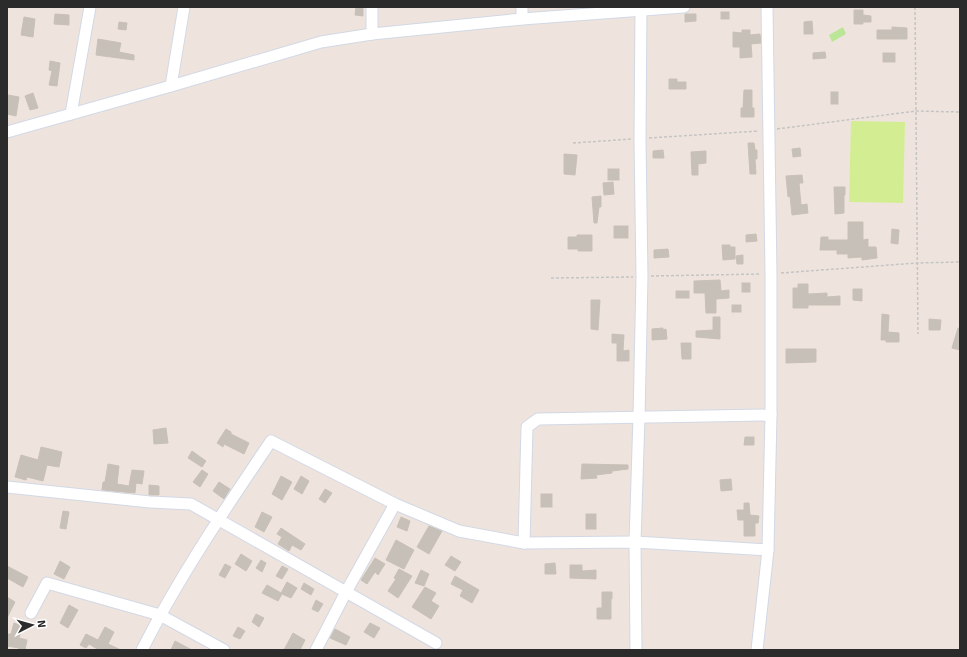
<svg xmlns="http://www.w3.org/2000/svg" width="967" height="657" font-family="Signika,sans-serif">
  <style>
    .green { fill: #bce697 }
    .pitch { fill: #d3ee92 }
    .building { fill: #c6c0b8; stroke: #c9c0b6 }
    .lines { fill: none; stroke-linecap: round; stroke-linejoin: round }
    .minor-casing { stroke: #d2d8e5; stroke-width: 13 }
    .path { stroke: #c4c4c4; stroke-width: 1.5; stroke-dasharray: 3 2; stroke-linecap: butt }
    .minor { stroke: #fff; stroke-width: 11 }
  </style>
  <rect width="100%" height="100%" fill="#eee4dd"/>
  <!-- green -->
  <path class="green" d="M843,27L846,34L832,42L829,35Z"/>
  <!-- pitch -->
  <path class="pitch" d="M851,121L905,122L903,203L849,202Z"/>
  <!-- building -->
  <g class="building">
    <path d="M356,7L363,8V16L355,15Z"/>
    <path d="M854,10H863V15L871,16V22H863V24H854Z"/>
    <rect x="721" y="12" width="8" height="7"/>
    <path d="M55,14L69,15V25L54,24Z"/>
    <path d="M685,14H696V21L685,22Z"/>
    <path d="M24,17L35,19L33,37L21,35Z"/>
    <path d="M812,21L813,34H804V22Z"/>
    <path d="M119,22L127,23L126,30L118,29Z"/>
    <path d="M892,27L907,28V39H877V30H892Z"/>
    <path d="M742,30H750V35L760,34L761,43L751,44L752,57L740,58V47H733V32L742,33Z"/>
    <path d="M98,39L121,43L119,52L134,55V60L96,55Z"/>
    <path d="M825,52L826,58L813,59V53Z"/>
    <rect x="883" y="53" width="12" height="9"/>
    <path d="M50,61L60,63L57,86L49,85L52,71L49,70Z"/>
    <path d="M669,79H677V82H686V89H669Z"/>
    <path d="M744,90H752V108H754V117H741V108H743Z"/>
    <rect x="831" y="92" width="7" height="12"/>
    <path d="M33,93L38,108L30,110L25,96Z"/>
    <path d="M8,95L19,97L16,116L7,114Z"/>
    <path d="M748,143H754L755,150H757V159H755L756,174H750Z"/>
    <path d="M800,148L801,156L793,157L792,149Z"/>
    <path d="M663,150L664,158H653V151Z"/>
    <path d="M706,151V163L698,164V175H692L691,152Z"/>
    <path d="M564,154L577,155L575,175L564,174Z"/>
    <rect x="608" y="169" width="11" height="11"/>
    <path d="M802,175L803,183H799L801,205L807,204L808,213L792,215L790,196L788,197L786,176Z"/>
    <path d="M613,182L614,194L604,195L603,183Z"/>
    <path d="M834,187H845V195H844V213L835,214Z"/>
    <path d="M601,196V207H599L597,223H594L592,197Z"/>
    <path d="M848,222H863V240L868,239V247H876L877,258L862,260V257L848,258V254H837V250H820L821,237H828V240H848Z"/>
    <rect x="614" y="226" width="14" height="12"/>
    <path d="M892,229L899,230L898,244L891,243Z"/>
    <path d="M756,234L757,241L746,242V235Z"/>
    <path d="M577,235H592V251H578V249H568V237H577Z"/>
    <path d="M722,245H730V247H735V259L723,260Z"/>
    <path d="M668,249L669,257L654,258V250Z"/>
    <path d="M743,255V264H737L736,256Z"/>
    <path d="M720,280L721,291L729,290V298L716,299V313H706L705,293H694V281Z"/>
    <rect x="742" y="283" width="8" height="9"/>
    <path d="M798,284H808V294L827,293V297L840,296V305H808V308H793V288H798Z"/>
    <path d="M853,289H862V301L853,300Z"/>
    <rect x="676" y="291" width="13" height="7"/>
    <path d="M591,300H600L598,330L591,329Z"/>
    <rect x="732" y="305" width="9" height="7"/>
    <path d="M882,314L889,315L888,332L899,333V342H886V340H881Z"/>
    <path d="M713,317H720V339L696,337V331L713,330Z"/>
    <path d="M929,319L941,320L940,330H929Z"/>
    <path d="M663,328V330L666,329L667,339L652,340V329Z"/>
    <path d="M958,328H960V350L952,348Z"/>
    <path d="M612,334L624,335L623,351L629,350V361H617V343H612Z"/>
    <path d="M681,343H691V359H682Z"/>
    <path d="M786,349H816V362L786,363Z"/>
    <path d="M166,428L168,443L154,444L153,430Z"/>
    <path d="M226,429L231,432V434L249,443L244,454L224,444L223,447L217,443Z"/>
    <path d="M745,437H754V445H744Z"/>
    <path d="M41,447L62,452L59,467L47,465L43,481L27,477L26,480L15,477L21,455L38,460Z"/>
    <path d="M192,451L206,461L202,467L188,458Z"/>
    <path d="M108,464L119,466L117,484L129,486L132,470L144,471L142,484L136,483L135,493L102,490L103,482H105Z"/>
    <path d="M582,464L628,465V469L612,471V473L596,475L597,478L581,479Z"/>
    <path d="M202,470L208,474L200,487L193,482Z"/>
    <path d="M281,476L292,482L282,500L272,494Z"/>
    <path d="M301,476L309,481L302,494L294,489Z"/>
    <path d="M731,479L732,490L721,491L720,480Z"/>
    <path d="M219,482L230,489L224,499L213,491Z"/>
    <path d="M149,485L159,486V495H149Z"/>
    <path d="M325,489L332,493L325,503L319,499Z"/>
    <rect x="541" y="494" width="11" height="13"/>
    <path d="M744,503H749L750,515L759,516L758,523H755V536H744V520H738L737,510H744Z"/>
    <path d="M63,511L69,512L66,529L60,528Z"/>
    <path d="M262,512L272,517L264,532L255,527Z"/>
    <rect x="586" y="514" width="10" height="15"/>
    <path d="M401,517L410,521L407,531L397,527Z"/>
    <path d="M429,526L442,531L429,554L417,547Z"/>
    <path d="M281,528L305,544L301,550L292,545L289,551L278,544L282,537L277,534Z"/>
    <path d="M396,540L414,550L404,569L386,560Z"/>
    <path d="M241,554L252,561L246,571L235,564Z"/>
    <path d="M451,556L461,562L455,571L445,565Z"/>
    <path d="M375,558L385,564L378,575L375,572L367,584L361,580Z"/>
    <path d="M261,560L266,563L262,572L256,568Z"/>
    <path d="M60,561L70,567L64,579L54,574Z"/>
    <path d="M555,563L556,574H545V564Z"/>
    <path d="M225,564L231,567L225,578L219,575Z"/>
    <path d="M570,565H582V571L596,570V579L570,578Z"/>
    <path d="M7,566L28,577L23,587L7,578Z"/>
    <path d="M282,566L288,569L282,579L276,576Z"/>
    <path d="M399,569L412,576L398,598L388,591L396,579L394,578Z"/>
    <path d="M421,570L429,574L424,586L415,583Z"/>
    <path d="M455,576L479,590L472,603L460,596L463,590L451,584Z"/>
    <path d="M287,582L297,588L291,598L282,594L278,601L262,593L267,585L281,593Z"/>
    <path d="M304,583L314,589L311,595L301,589Z"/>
    <path d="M425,587L436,593L431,601L439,606L431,619L412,607Z"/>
    <path d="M602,592H612V599H611V619H597V608H602Z"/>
    <path d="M7,597L15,602L7,618Z"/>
    <path d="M316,600L323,604L318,612L312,609Z"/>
    <path d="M69,605L78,610L68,628L60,623Z"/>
    <path d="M256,614L264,618L259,627L252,622Z"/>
    <path d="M14,623L22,626L19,638L27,640L25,650H18L19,648L7,646V634H11Z"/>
    <path d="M370,623L380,628L374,638L364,632Z"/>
    <path d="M105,627L114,632L108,644L121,650H99L89,644L86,648L80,645L86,634L98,640Z"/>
    <path d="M238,627L245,631L240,639L233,636Z"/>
    <path d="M335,629L350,637L346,645L330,638Z"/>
    <path d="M293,633L305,640L300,650H284Z"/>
    <path d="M175,641L192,650H171Z"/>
  </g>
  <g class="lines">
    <defs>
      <g id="minor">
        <path d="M522,19V7"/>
        <path d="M372,34V7"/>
        <path d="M171,86L184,7"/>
        <path d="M71,114L90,7"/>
        <path d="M7,132L171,86L321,42L372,34L522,19L684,7"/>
        <path d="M7,487L150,502L191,504L436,643"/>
        <path d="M524,543L527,427L538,419L771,415"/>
        <path d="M31,613L47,583L160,615L224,650"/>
        <path d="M142,650C179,577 225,509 271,441L395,504L459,531L524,543L635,542L768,550"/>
        <path d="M316,650L346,592L395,504"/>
        <path d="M636,650L635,542L639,417L642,277L640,139L641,7"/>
        <path d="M757,650L768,550L771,415V273L767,7"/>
      </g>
    </defs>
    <!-- minor casing -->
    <use href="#minor" class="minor-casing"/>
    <!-- path -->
    <g class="path">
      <path d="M915,7L918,334"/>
      <path d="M777,129L916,111L960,112"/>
      <path d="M649,138L759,131"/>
      <path d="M573,143L632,139"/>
      <path d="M781,273L917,263L960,262"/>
      <path d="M651,276L761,274"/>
      <path d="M551,278L633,277"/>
    </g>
    <!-- minor -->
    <use href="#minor" class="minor"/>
  </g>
  <!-- border -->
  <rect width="967" height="657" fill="none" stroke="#2b2b2b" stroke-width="16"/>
  <!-- north arrow -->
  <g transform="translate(32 625) rotate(84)" stroke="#ffffff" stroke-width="3" paint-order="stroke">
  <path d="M0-3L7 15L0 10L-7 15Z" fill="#2b2b2b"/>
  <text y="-6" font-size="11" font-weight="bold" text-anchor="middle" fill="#2b2b2b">N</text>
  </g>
</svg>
